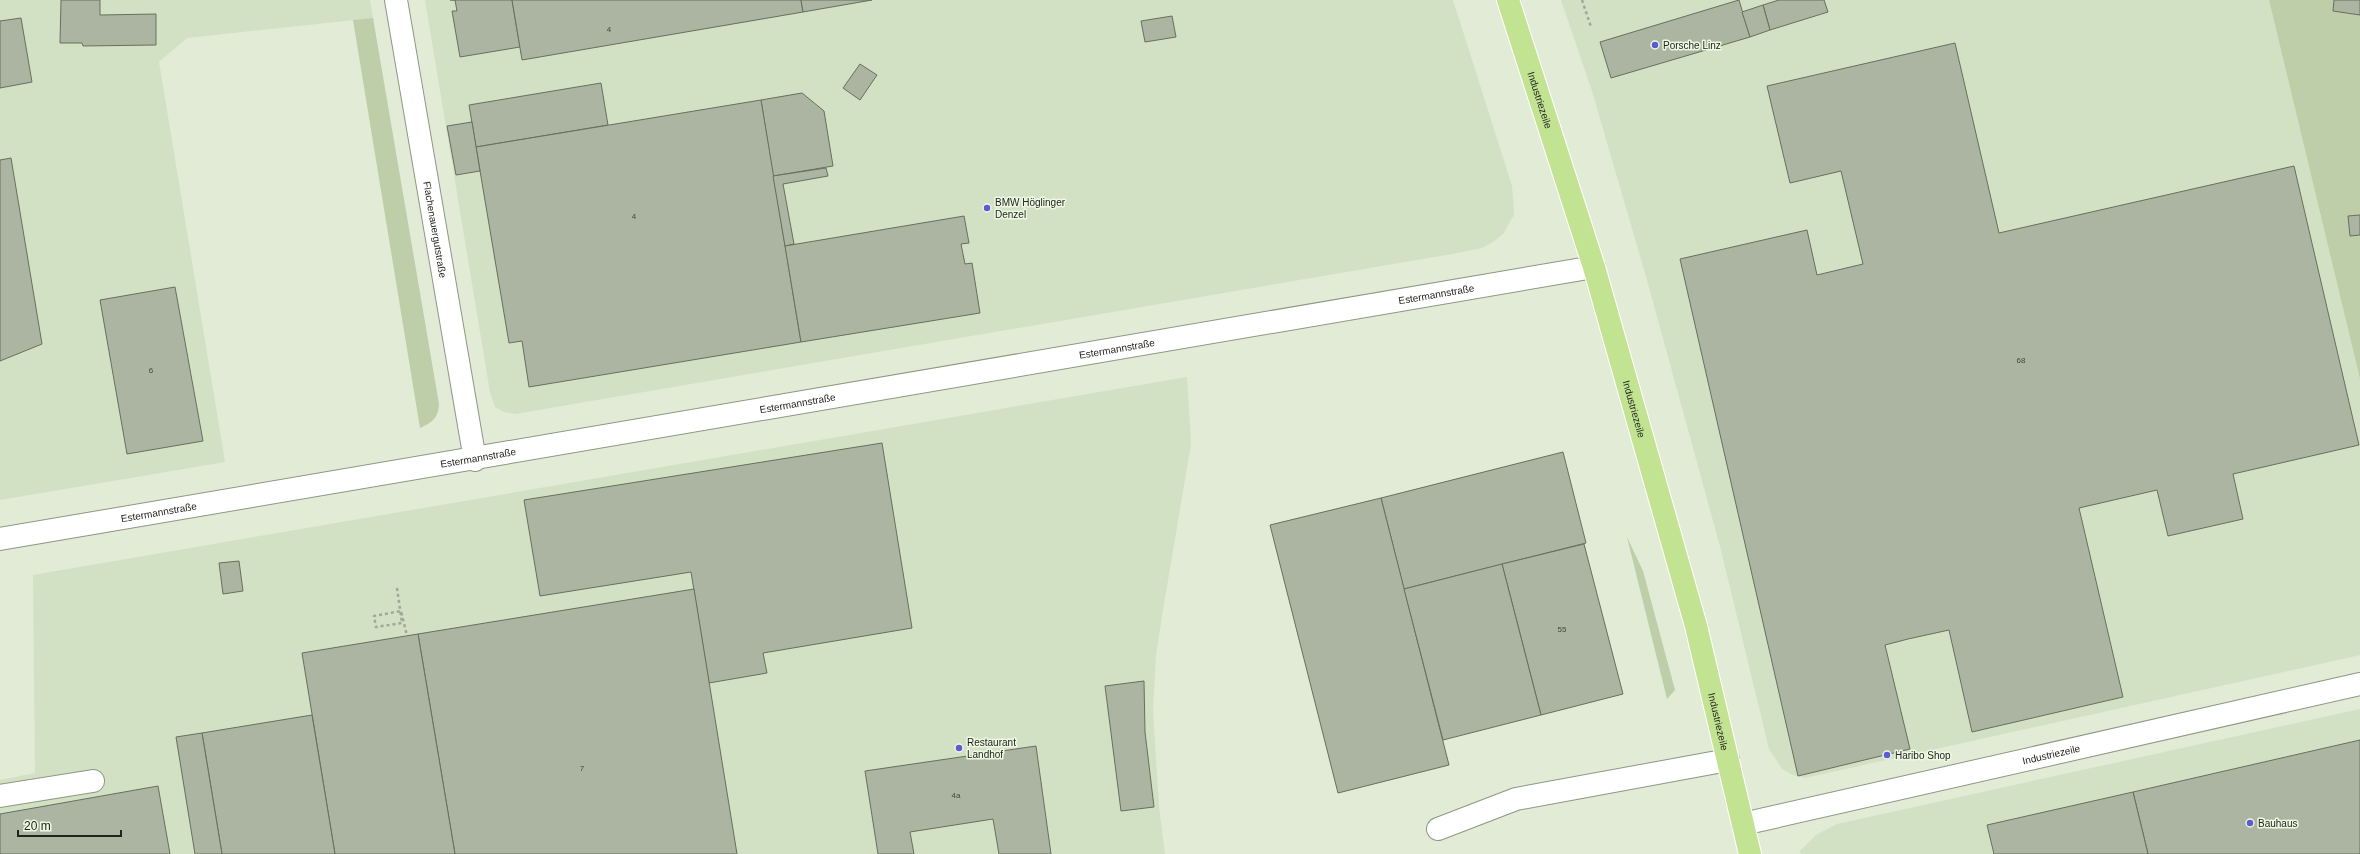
<svg xmlns="http://www.w3.org/2000/svg" width="2360" height="854" font-family="Arial,sans-serif">
  <style>
    .built { fill: #d2e0c4 }
    .green { fill: #bdcea9 }
    .building { fill: #abb5a1; stroke: #67705e }
    .lines { fill: none; stroke-linecap: round; stroke-linejoin: round }
    .minor-casing { stroke: #8e9784; stroke-width: 24 }
    .major-casing { stroke: #fff; stroke-width: 24 }
    .path { stroke: #a1a898; stroke-width: 2.5; stroke-dasharray: 3 3; stroke-linecap: butt }
    .minor { stroke: #fff; stroke-width: 22 }
    .major { stroke: #c2e392; stroke-width: 22 }
    .poi-dot { fill: #5b5bd2; stroke: #eef8e3; stroke-width: 1.5 }
    .labels { text-anchor: middle; dominant-baseline: central; stroke-width: 3; stroke-linejoin: round; paint-order: stroke }
    .number-label { font-size: 8px; fill: #44483e }
    .poi-label { font-size: 10px; fill: #21241d; stroke: #eef8e3; text-anchor: start }
    .street-label { font-size: 10px; fill: #21241d; stroke: #eef8e3 }
  </style>
  <rect width="100%" height="100%" fill="#e1ebd6"/>
  <!-- built -->
  <g class="built">
    <path d="M0,0H370L373,18L187,38L159,62L225,462L0,500Z"/>
    <path d="M425,0H1453L1512,186L1514,215L1503,234L1493,242L1482,248L1452,254L515,414L504,412L495,407L490,392Z"/>
    <path d="M1561,0H2269L2360,379V655L1805,778L1793,775L1782,769L1769,749L1721,550L1647,280L1592,91Z"/>
    <path d="M1187,377L1191,444L1163,610L1156,655L1153,710L1159,807L1165,854H0V780L35,773L33,575Z"/>
    <path d="M2360,709V854H1801L1800,851L1816,835L1837,824Z"/>
  </g>
  <!-- green -->
  <g class="green">
    <path d="M2269,0H2360V379Z"/>
    <path d="M373,18L439,404C438,418 433,422 420,428L353,20Z"/>
    <path d="M1627,537L1643,571L1675,690L1667,699Z"/>
  </g>
  <!-- building -->
  <g class="building">
    <path d="M61,0H100V15L156,14V45L83,46L82,43H60Z"/>
    <path d="M450,0H512L520,47L460,57L452,11H457L455,0Z"/>
    <path d="M512,0H801L803,12L522,60Z"/>
    <path d="M801,0H872L803,12Z"/>
    <path d="M1739,0L1750,37L1611,78L1600,42Z"/>
    <path d="M1779,0H1824L1828,12L1770,30L1763,5Z"/>
    <path d="M2334,0H2360V15L2333,11Z"/>
    <path d="M1763,5L1770,30L1750,37L1742,12Z"/>
    <path d="M1172,16L1176,37L1145,42L1141,21Z"/>
    <path d="M21,18L32,82L0,88V21Z"/>
    <path d="M1955,43L1999,233L2294,166L2359,445L2233,474L2243,519L2168,536L2157,490L2079,508L2123,697L1972,732L1949,630L1908,639L1885,645L1910,749L1798,776L1680,259L1807,230L1817,275L1863,264L1841,171L1790,183L1767,86Z"/>
    <path d="M860,64L877,75L860,100L843,88Z"/>
    <path d="M601,83L608,125L476,147L469,105Z"/>
    <path d="M802,93L824,111L833,166L773,176L761,100Z"/>
    <path d="M761,100L801,342L529,387L522,341L509,343L476,147Z"/>
    <path d="M472,122L480,171L456,175L447,126Z"/>
    <path d="M11,158L42,344L0,361V160Z"/>
    <path d="M826,168L828,176L783,184L794,244L785,246L773,176Z"/>
    <path d="M2360,215V235L2350,236L2348,216Z"/>
    <path d="M964,216L969,243L961,244L965,264L972,263L980,313L801,342L785,246Z"/>
    <path d="M175,287L203,441L127,454L100,300Z"/>
    <path d="M882,443L912,628L763,653L767,673L709,683L691,572L540,596L524,500Z"/>
    <path d="M1563,452L1586,543L1404,589L1381,498Z"/>
    <path d="M1381,498L1449,765L1338,793L1270,525Z"/>
    <path d="M1584,544L1623,694L1541,715L1502,564Z"/>
    <path d="M239,561L243,591L223,594L219,563Z"/>
    <path d="M1502,564L1541,715L1443,740L1404,589Z"/>
    <path d="M694,589L737,854H455L418,634Z"/>
    <path d="M418,634L455,854H335L302,653Z"/>
    <path d="M1144,681L1145,732L1154,807L1121,811L1105,686Z"/>
    <path d="M312,715L335,854H222L202,733Z"/>
    <path d="M202,733L222,854H195L176,737Z"/>
    <path d="M2360,740V854H2148L2133,792Z"/>
    <path d="M1036,746L1051,854H999L993,819L910,832L914,854H878L865,771Z"/>
    <path d="M158,786L170,854H0V814Z"/>
    <path d="M2133,792L2148,854H1994L1987,825Z"/>
  </g>
  <g class="lines">
    <defs>
      <g id="minor">
        <path id="s1" d="M396,0L475,460"/>
        <path id="s2" d="M0,539L1594,267"/>
        <path d="M0,796L93,781"/>
        <path id="s3" d="M1743,824L2360,684"/>
        <path d="M1438,829L1516,799L1728,760"/>
      </g>
      <g id="major">
        <path id="s4" d="M1508,0L1594,267L1696,626L1750,854"/>
      </g>
    </defs>
    <!-- minor casing -->
    <use href="#minor" class="minor-casing"/>
    <!-- major casing -->
    <use href="#major" class="major-casing"/>
    <!-- path -->
    <g class="path">
      <path d="M1582,0L1591,27"/>
      <path d="M397,588L402,623L376,627L374,616L401,611L407,636"/>
    </g>
    <!-- minor -->
    <use href="#minor" class="minor"/>
    <!-- major -->
    <use href="#major" class="major"/>
  </g>
  <!-- markers -->
  <g class="poi-dot">
    <circle cx="1655" cy="45" r="4"/>
    <circle cx="987" cy="208" r="4"/>
    <circle cx="959" cy="748" r="4"/>
    <circle cx="1887" cy="755" r="4"/>
    <circle cx="2250" cy="823" r="4"/>
  </g>
  <g class="labels">
    <!-- number labels -->
    <g class="number-label">
      <text x="609" y="29">4</text>
      <text x="634" y="216">4</text>
      <text x="2021" y="360">68</text>
      <text x="151" y="370">6</text>
      <text x="1562" y="629">55</text>
      <text x="582" y="768">7</text>
      <text x="956" y="795">4a</text>
    </g>
    <!-- poi labels -->
    <g class="poi-label">
      <text x="1663" y="45">Porsche Linz</text>
      <text x="995" y="202">BMW Höglinger<tspan x="995" dy="12">Denzel</tspan></text>
      <text x="967" y="742">Restaurant<tspan x="967" dy="12">Landhof</tspan></text>
      <text x="1895" y="755">Haribo Shop</text>
      <text x="2258" y="823">Bauhaus</text>
    </g>
    <!-- street labels -->
    <g class="street-label">
      <text stroke="none"><textPath href="#s4" startOffset="105">Industriezeile</textPath></text>
      <text stroke="none"><textPath href="#s1" startOffset="233">Flachenauergutstraße</textPath></text>
      <text stroke="none"><textPath href="#s2" startOffset="1457">Estermannstraße</textPath></text>
      <text stroke="none"><textPath href="#s2" startOffset="1133">Estermannstraße</textPath></text>
      <text stroke="none"><textPath href="#s2" startOffset="809">Estermannstraße</textPath></text>
      <text stroke="none"><textPath href="#s4" startOffset="428">Industriezeile</textPath></text>
      <text stroke="none"><textPath href="#s2" startOffset="485">Estermannstraße</textPath></text>
      <text stroke="none"><textPath href="#s2" startOffset="161">Estermannstraße</textPath></text>
      <text stroke="none"><textPath href="#s4" startOffset="752">Industriezeile</textPath></text>
      <text stroke="none"><textPath href="#s3" startOffset="316">Industriezeile</textPath></text>
    </g>
  </g>
  <!-- scale -->
  <path d="M18 830v6h103v-6" fill="none" stroke="#21241d" stroke-width="2"/>
  <text x="24" y="830" font-size="12" fill="#21241d" stroke="#eef8e3" stroke-width="3" paint-order="stroke">20 m</text>
</svg>
